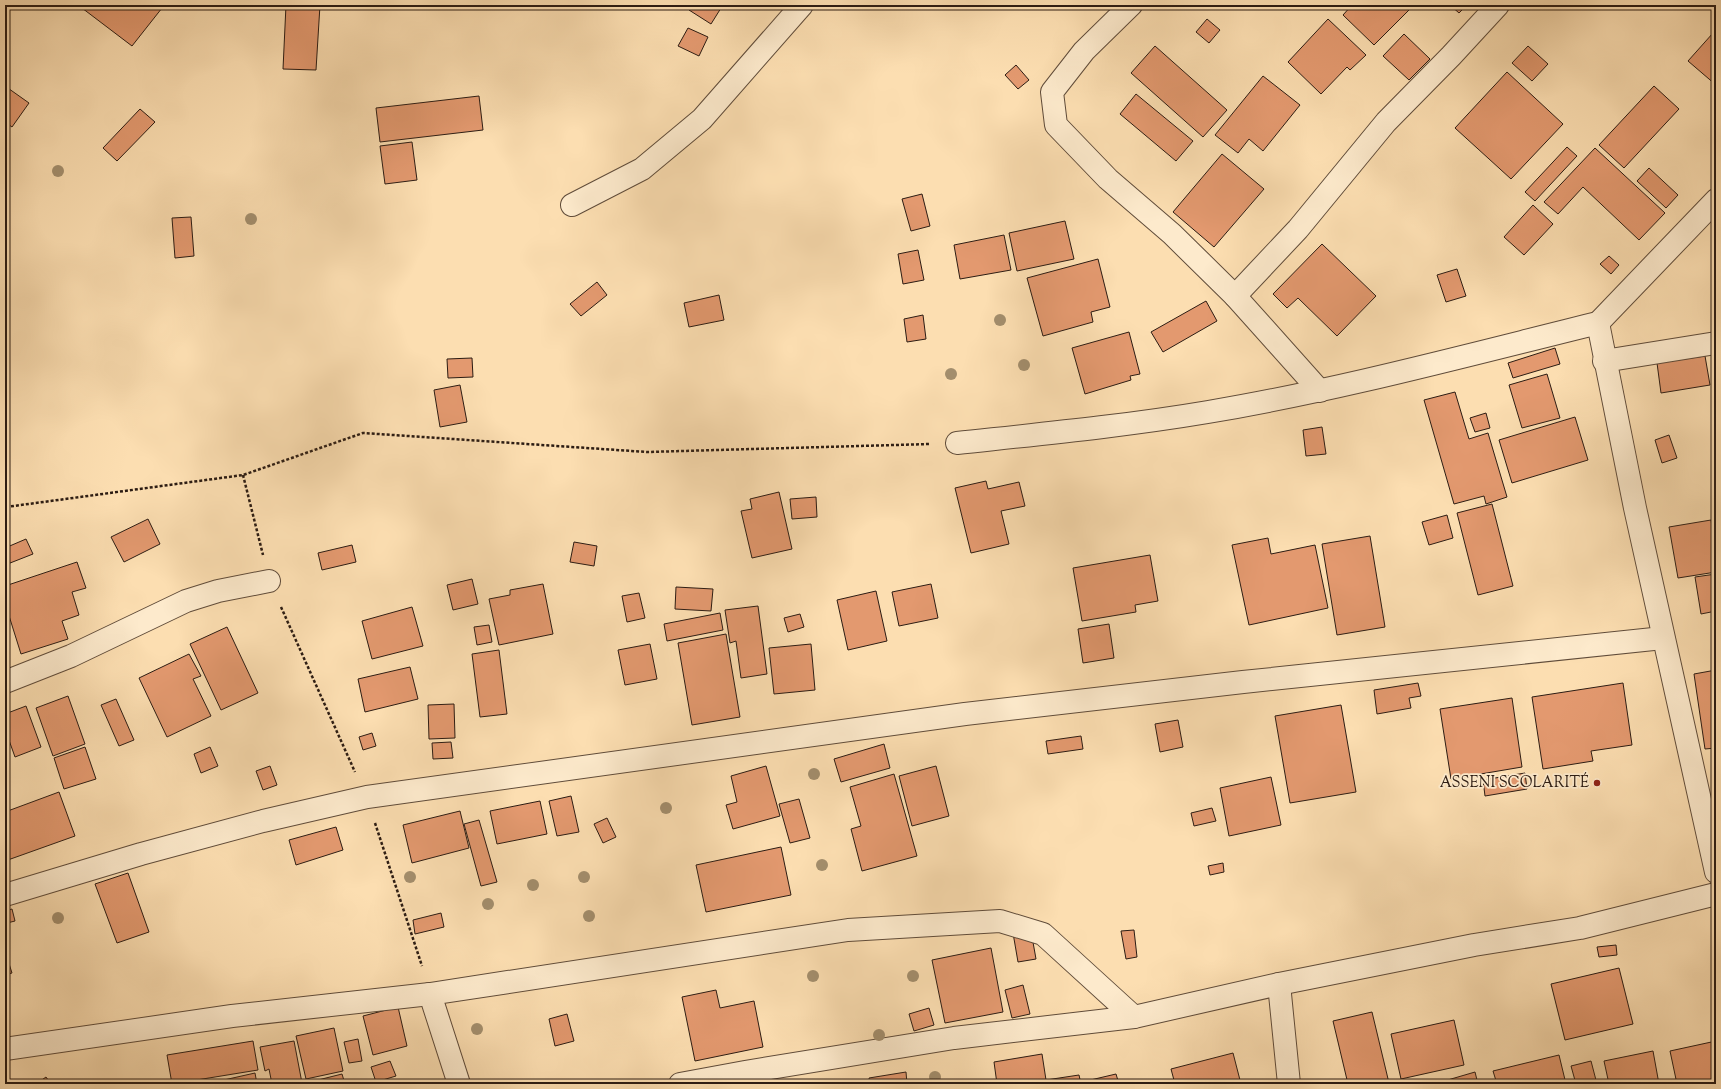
<svg xmlns="http://www.w3.org/2000/svg" width="1721" height="1089" font-family="'Sorts Mill Goudy',serif">
  <style>
    .building { fill: #e3996f; stroke: #2c1c13 }
    .lines { fill: none; stroke-linecap: round; stroke-linejoin: round }
    .street-casing { stroke: #604c3a; stroke-width: 24 }
    .path { stroke: #2c1c13; stroke-width: 2.5; stroke-dasharray: 3 2; stroke-linecap: butt }
    .street { stroke: #fdeacc; stroke-width: 22 }
    .tree { fill: #a38e6d }
    .poi-dot { fill: #8f2418; stroke: #fdeacc; stroke-width: 1.5 }
    .labels { text-anchor: middle; dominant-baseline: central; stroke-width: 3.5; stroke-linejoin: round; paint-order: stroke }
    .poi-label { font-size: 15px; fill: #2c1c13; stroke: #fdeacc; text-anchor: end }
  </style>
  <rect width="100%" height="100%" fill="#fcdeb1"/>
  <filter id="stains"><feTurbulence type="fractalNoise" baseFrequency=".005" numOctaves="4"/><feColorMatrix values="0 0 0 0 .2 0 0 0 0 .09 0 0 0 0 .02 0 0 0 .5 -.17"/></filter>
  <radialGradient id="worn" r=".72"><stop offset=".6" stop-color="#630" stop-opacity="0"/><stop offset="1" stop-color="#630" stop-opacity=".3"/></radialGradient>
  <!-- building -->
  <g class="building">
    <path d="M78,5H158L162,8L132,46Z"/>
    <path d="M286,5H320L316,70L283,69Z"/>
    <path d="M692,5H717L721,8L711,24L689,10Z"/>
    <path d="M1352,5H1414L1374,45L1343,15Z"/>
    <path d="M1450,5H1467L1459,13Z"/>
    <path d="M1207,19L1220,30L1209,43L1196,32Z"/>
    <path d="M1328,19L1366,55L1350,70L1347,67L1321,94L1288,62Z"/>
    <path d="M688,28L708,37L699,56L678,46Z"/>
    <path d="M1713,33L1716,35V85L1688,61Z"/>
    <path d="M1404,34L1430,59L1409,80L1383,56Z"/>
    <path d="M1155,46L1227,110L1203,137L1131,73Z"/>
    <path d="M1528,46L1548,64L1532,81L1512,63Z"/>
    <path d="M1016,65L1029,80L1018,89L1005,75Z"/>
    <path d="M1507,72L1563,124L1511,179L1455,128Z"/>
    <path d="M1263,76L1300,105L1263,151L1249,139L1238,153L1215,135Z"/>
    <path d="M5,86L29,103L12,127L5,122Z"/>
    <path d="M1654,86L1679,109L1624,168L1599,145Z"/>
    <path d="M1136,94L1193,141L1176,161L1120,114Z"/>
    <path d="M479,96L483,130L380,142L376,108Z"/>
    <path d="M140,109L155,122L117,161L103,148Z"/>
    <path d="M412,142L417,180L385,184L380,146Z"/>
    <path d="M1567,147L1577,156L1535,201L1525,192Z"/>
    <path d="M1595,148L1665,213L1639,240L1583,187L1558,214L1544,202Z"/>
    <path d="M1222,154L1264,189L1214,247L1173,212Z"/>
    <path d="M1649,168L1678,195L1666,208L1637,181Z"/>
    <path d="M922,194L930,226L911,231L902,199Z"/>
    <path d="M1533,205L1553,224L1524,255L1504,237Z"/>
    <path d="M191,217L194,256L175,258L172,218Z"/>
    <path d="M1065,221L1074,259L1017,271L1009,233Z"/>
    <path d="M1004,235L1011,270L960,279L954,245Z"/>
    <path d="M1322,244L1376,296L1337,336L1298,298L1287,308L1273,294Z"/>
    <path d="M918,250L924,280L903,284L898,254Z"/>
    <path d="M1609,256L1619,265L1611,274L1600,264Z"/>
    <path d="M1098,259L1110,307L1091,312L1093,322L1043,336L1027,278Z"/>
    <path d="M1457,269L1466,296L1446,302L1437,275Z"/>
    <path d="M597,282L607,295L581,316L570,304Z"/>
    <path d="M719,295L724,320L689,327L684,303Z"/>
    <path d="M1206,301L1217,321L1163,352L1151,332Z"/>
    <path d="M923,315L926,339L907,342L904,319Z"/>
    <path d="M1129,332L1140,374L1130,376L1131,380L1085,394L1072,348Z"/>
    <path d="M1555,348L1560,364L1513,378L1508,363Z"/>
    <path d="M1705,356L1710,385L1661,393L1657,363Z"/>
    <path d="M472,358L473,377L448,378L447,359Z"/>
    <path d="M1547,374L1560,418L1522,428L1509,385Z"/>
    <path d="M460,385L467,422L440,427L434,390Z"/>
    <path d="M1455,392L1469,439L1488,433L1507,497L1486,504L1484,496L1454,504L1424,400Z"/>
    <path d="M1486,413L1490,428L1475,432L1470,418Z"/>
    <path d="M1575,417L1588,460L1512,483L1499,440Z"/>
    <path d="M1322,427L1326,454L1306,456L1303,430Z"/>
    <path d="M1669,435L1677,458L1662,463L1655,440Z"/>
    <path d="M986,481L988,489L1019,482L1025,506L1001,511L1009,544L971,553L955,488Z"/>
    <path d="M779,492L792,549L752,558L741,511L752,509L750,499Z"/>
    <path d="M816,497L817,517L792,519L790,499Z"/>
    <path d="M1492,504L1513,586L1478,595L1457,513Z"/>
    <path d="M1447,515L1453,538L1429,545L1422,522Z"/>
    <path d="M148,519L160,544L124,562L111,537Z"/>
    <path d="M1711,520L1716,552V572L1678,578L1669,527Z"/>
    <path d="M1370,536L1385,627L1337,635L1322,544Z"/>
    <path d="M1268,538L1271,554L1315,545L1328,608L1249,625L1232,545Z"/>
    <path d="M26,539L33,554L5,565V548Z"/>
    <path d="M574,542L597,546L594,566L570,562Z"/>
    <path d="M352,545L356,562L322,570L318,553Z"/>
    <path d="M1150,555L1158,601L1135,605L1136,612L1082,621L1073,568Z"/>
    <path d="M77,562L86,588L72,592L79,615L62,621L68,639L21,654L5,603V586Z"/>
    <path d="M1716,574V611L1701,614L1695,577Z"/>
    <path d="M472,579L478,604L453,610L447,585Z"/>
    <path d="M543,584L553,634L499,645L489,599L510,595V590Z"/>
    <path d="M931,584L938,618L899,626L892,592Z"/>
    <path d="M676,587L713,589L711,611L675,609Z"/>
    <path d="M876,591L887,641L848,650L837,600Z"/>
    <path d="M639,593L645,618L627,622L622,596Z"/>
    <path d="M758,606L767,674L741,678L736,641L730,643L725,610Z"/>
    <path d="M412,607L423,646L372,659L362,621Z"/>
    <path d="M720,613L723,630L667,641L664,624Z"/>
    <path d="M800,614L804,627L788,632L784,618Z"/>
    <path d="M1109,624L1114,658L1083,663L1078,629Z"/>
    <path d="M489,625L492,642L477,645L474,627Z"/>
    <path d="M227,627L258,693L221,710L190,644Z"/>
    <path d="M726,634L740,717L692,725L678,643Z"/>
    <path d="M650,644L657,679L625,685L618,650Z"/>
    <path d="M811,644L815,690L774,694L769,648Z"/>
    <path d="M499,650L507,714L480,717L472,654Z"/>
    <path d="M189,654L201,676L193,679L211,716L167,737L139,678Z"/>
    <path d="M410,667L418,699L365,712L358,679Z"/>
    <path d="M1716,670V748L1705,749L1694,674Z"/>
    <path d="M1418,683L1421,696L1409,698L1411,708L1377,714L1374,690Z"/>
    <path d="M1623,683L1632,745L1591,751L1593,761L1543,769L1532,697Z"/>
    <path d="M68,696L85,744L53,756L36,708Z"/>
    <path d="M1512,698L1522,767L1451,779L1440,709Z"/>
    <path d="M116,699L134,740L119,746L101,705Z"/>
    <path d="M454,704L455,738L429,739L428,705Z"/>
    <path d="M1341,705L1356,792L1290,803L1275,716Z"/>
    <path d="M26,706L41,747L15,757L5,729V714Z"/>
    <path d="M1178,720L1183,747L1160,752L1155,724Z"/>
    <path d="M372,733L376,746L363,750L359,737Z"/>
    <path d="M1081,736L1083,749L1048,754L1046,741Z"/>
    <path d="M451,742L453,758L433,759L432,743Z"/>
    <path d="M884,744L890,768L841,782L834,759Z"/>
    <path d="M85,747L96,779L64,789L54,758Z"/>
    <path d="M210,747L218,766L201,773L194,754Z"/>
    <path d="M270,766L277,785L263,790L256,771Z"/>
    <path d="M766,766L780,816L733,829L726,805L737,802L731,776Z"/>
    <path d="M936,766L949,816L912,826L899,776Z"/>
    <path d="M1525,773L1527,789L1485,796L1483,780Z"/>
    <path d="M894,774L917,856L862,871L851,829L861,826L850,787Z"/>
    <path d="M1271,777L1281,825L1229,836L1220,788Z"/>
    <path d="M59,792L75,836L5,861V812Z"/>
    <path d="M571,796L579,832L557,836L549,801Z"/>
    <path d="M799,799L810,838L790,843L779,804Z"/>
    <path d="M540,801L547,834L497,844L490,811Z"/>
    <path d="M1212,808L1216,821L1194,826L1191,813Z"/>
    <path d="M460,811L469,848L412,863L403,825Z"/>
    <path d="M607,818L616,837L603,843L594,824Z"/>
    <path d="M479,820L497,882L481,886L464,824Z"/>
    <path d="M336,827L343,850L296,865L289,840Z"/>
    <path d="M781,847L791,895L706,912L696,865Z"/>
    <path d="M1223,863L1224,872L1210,875L1208,866Z"/>
    <path d="M128,873L149,932L117,943L95,884Z"/>
    <path d="M12,909L15,921L7,923L9,930H5V911Z"/>
    <path d="M441,913L444,927L415,934L413,920Z"/>
    <path d="M1134,930L1137,957L1126,959L1121,931Z"/>
    <path d="M1031,931L1036,959L1018,962L1013,933Z"/>
    <path d="M1616,945L1617,955L1599,957L1597,947Z"/>
    <path d="M991,948L1003,1012L945,1023L932,960Z"/>
    <path d="M5,951L12,973L5,975Z"/>
    <path d="M1619,968L1633,1024L1565,1040L1551,984Z"/>
    <path d="M1023,985L1030,1014L1012,1018L1005,990Z"/>
    <path d="M716,990L720,1008L754,1001L763,1047L695,1061L682,997Z"/>
    <path d="M398,1007L407,1046L373,1055L363,1016Z"/>
    <path d="M929,1008L934,1025L914,1031L909,1014Z"/>
    <path d="M1372,1012L1389,1083L1348,1084L1333,1021Z"/>
    <path d="M567,1014L574,1041L555,1046L549,1019Z"/>
    <path d="M1454,1020L1464,1065L1401,1079L1391,1034Z"/>
    <path d="M334,1028L343,1071L306,1079L296,1036Z"/>
    <path d="M358,1039L362,1061L349,1063L344,1042Z"/>
    <path d="M253,1041L258,1070L172,1084L167,1055Z"/>
    <path d="M294,1041L302,1083L272,1084L269,1069L265,1071L260,1047Z"/>
    <path d="M1716,1041V1084H1677L1670,1051Z"/>
    <path d="M1653,1051L1659,1084H1609L1604,1061Z"/>
    <path d="M1233,1053L1241,1084H1175L1171,1069Z"/>
    <path d="M1042,1054L1046,1080L1079,1075L1081,1084H997L994,1062Z"/>
    <path d="M1559,1055L1566,1084H1497L1493,1071Z"/>
    <path d="M390,1061L396,1076L376,1082L371,1067Z"/>
    <path d="M1591,1061L1597,1084H1576L1571,1066Z"/>
    <path d="M906,1072L907,1084H870L869,1078Z"/>
    <path d="M1475,1072L1478,1084H1434Z"/>
    <path d="M255,1073L257,1084H206Z"/>
    <path d="M342,1074L345,1084H302Z"/>
    <path d="M1116,1074L1119,1084H1083L1082,1082Z"/>
    <path d="M46,1077L51,1084H36Z"/>
  </g>
  <g class="lines">
    <defs>
      <g id="street">
        <path d="M1131,5L1084,51L1052,92L1056,125L1108,179L1172,234L1235,296"/>
        <path d="M1716,200L1598,323L1635,508L1716,872"/>
        <path d="M572,205L642,169L702,119L802,5"/>
        <path d="M1604,361L1716,343"/>
        <path d="M1320,391L1235,296L1298,229L1386,122L1451,56L1498,5"/>
        <path d="M957,443C1041,434 1125,426 1208,412C1339,390 1468,355 1598,323"/>
        <path d="M5,682L71,656L186,601L218,591L269,581"/>
        <path d="M5,895L141,854L263,821L367,797L965,714L1243,682L1663,638"/>
        <path d="M1279,984L1289,1084"/>
        <path d="M430,994L459,1084"/>
        <path d="M5,1049L232,1016L430,994L848,930L1000,921L1043,934L1134,1017"/>
        <path d="M680,1084L745,1072L954,1038L1134,1017L1279,984L1474,945L1580,928L1716,894"/>
      </g>
    </defs>
    <!-- street casing -->
    <use href="#street" class="street-casing"/>
    <!-- path -->
    <g class="path">
      <path d="M243,475L263,555"/>
      <path d="M6,507L243,475L363,433L647,452L930,444"/>
      <path d="M281,607L355,772"/>
      <path d="M375,823L422,966"/>
    </g>
    <!-- street -->
    <use href="#street" class="street"/>
  </g>
  <!-- trees -->
  <g class="tree">
    <circle cx="58" cy="171" r="6"/>
    <circle cx="251" cy="219" r="6"/>
    <circle cx="1000" cy="320" r="6"/>
    <circle cx="1024" cy="365" r="6"/>
    <circle cx="951" cy="374" r="6"/>
    <circle cx="814" cy="774" r="6"/>
    <circle cx="666" cy="808" r="6"/>
    <circle cx="822" cy="865" r="6"/>
    <circle cx="410" cy="877" r="6"/>
    <circle cx="584" cy="877" r="6"/>
    <circle cx="533" cy="885" r="6"/>
    <circle cx="488" cy="904" r="6"/>
    <circle cx="589" cy="916" r="6"/>
    <circle cx="58" cy="918" r="6"/>
    <circle cx="813" cy="976" r="6"/>
    <circle cx="913" cy="976" r="6"/>
    <circle cx="477" cy="1029" r="6"/>
    <circle cx="879" cy="1035" r="6"/>
    <circle cx="935" cy="1077" r="6"/>
  </g>
  <!-- markers -->
  <circle class="poi-dot" cx="1597" cy="783" r="4"/>
  <g class="labels">
    <!-- poi labels -->
    <g class="poi-label">
      <text x="1589" y="783">ASSENI SCOLARITÉ</text>
    </g>
  </g>
  <!-- margin -->
  <rect width="1721" height="1089" fill="none" stroke="#fcdeb1" stroke-width="20"/>
  <rect x="6" y="6" width="1709" height="1077" fill="none" stroke="#2c1c13" stroke-width="2"/>
  <rect x="10" y="10" width="1701" height="1069" fill="none" stroke="#2c1c13"/>
  <rect width="100%" height="100%" filter="url(#stains)"/>
  <rect width="100%" height="100%" fill="url(#worn)"/>
</svg>
